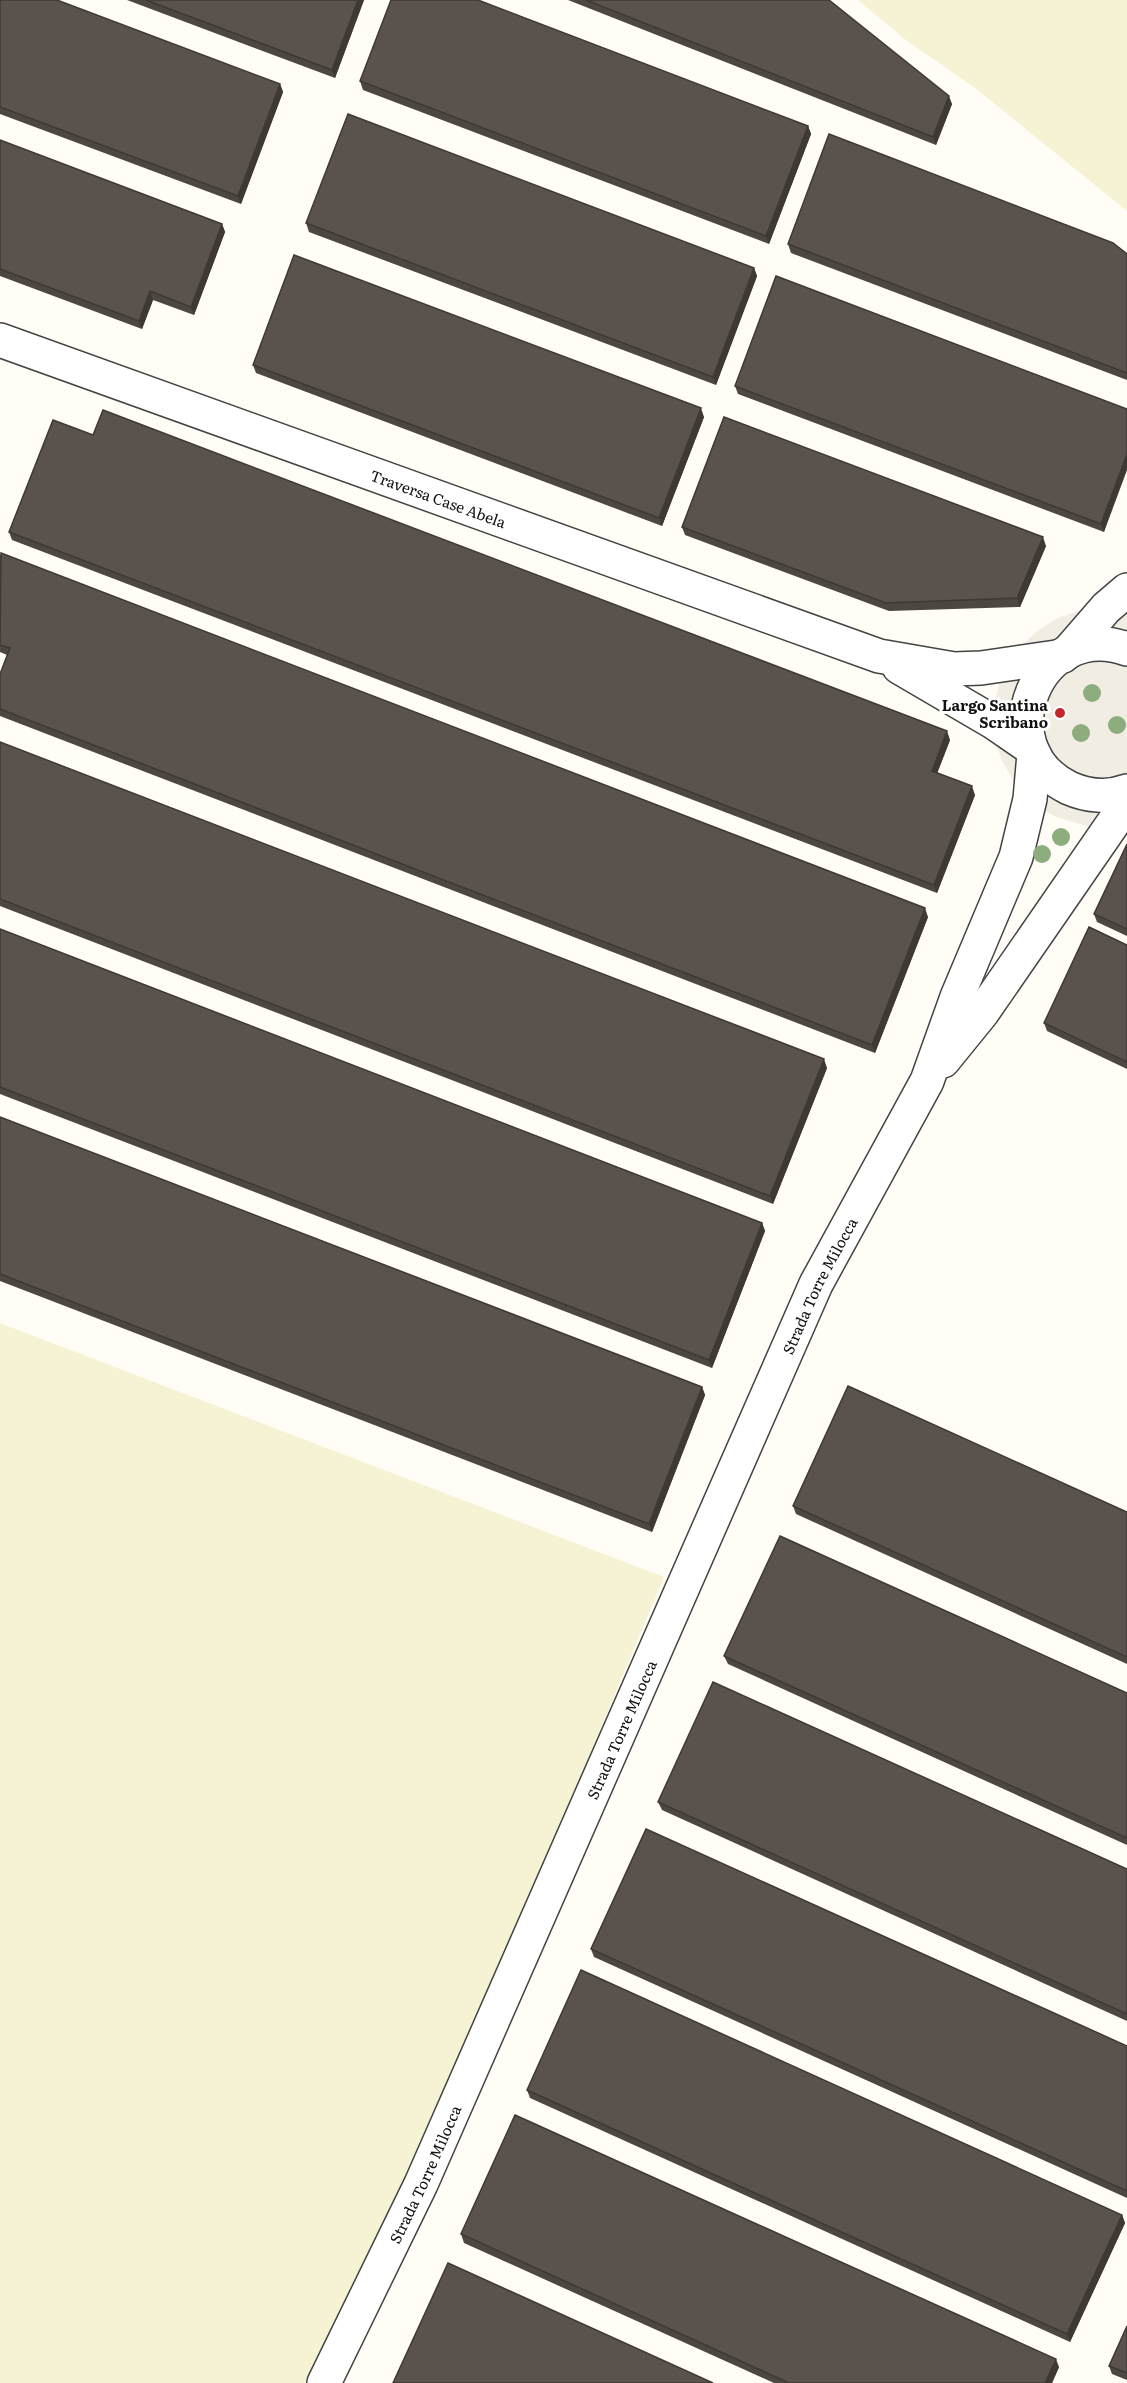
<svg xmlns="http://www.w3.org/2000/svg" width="1127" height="2383" font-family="Literata,serif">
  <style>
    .farmland { fill: #f6f3d4 }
    .plaza { fill: #f1ede2 }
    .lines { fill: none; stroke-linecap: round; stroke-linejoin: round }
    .minor-casing { stroke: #444; stroke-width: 36 }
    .minor { stroke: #fff; stroke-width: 33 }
    .tree { fill: #8dad7f }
    .wall { fill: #4d4742 }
    .shaded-wall { fill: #3f3936 }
    .building { fill: #5a524d; stroke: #3f3936; stroke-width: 1.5 }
    .poi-dot { fill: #c4262e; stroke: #fff; stroke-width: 2 }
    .labels { text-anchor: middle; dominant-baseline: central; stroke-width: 6; stroke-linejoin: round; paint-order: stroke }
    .street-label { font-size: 15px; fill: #111; stroke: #fff }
    .poi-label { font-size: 15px; font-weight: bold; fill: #111; stroke: #fff; text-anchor: end }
  </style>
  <rect width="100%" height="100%" fill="#fffdf5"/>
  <!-- farmland -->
  <g class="farmland">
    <path d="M858,0H1127V211L975,88L907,41Z"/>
    <path d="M0,1323L664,1577L584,1768L407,2175L305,2383H0Z"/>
  </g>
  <!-- plaza -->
  <path class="plaza" d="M1106,608L1127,611V825L1093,828L1056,817L1040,808L1018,788L1003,763L996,744L994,704L1001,678L1020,647L1037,631L1057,618L1079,611Z"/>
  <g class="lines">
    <defs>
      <g id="minor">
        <path id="s1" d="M0,340L879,656L954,669L981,668L1063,656"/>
        <path d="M1127,649C1039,617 984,746 1069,788C1087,796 1108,798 1127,791"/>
        <path d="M1067,653L1106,608L1127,590"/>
        <path d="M899,667L993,722L1031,748"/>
        <path d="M943,1061L982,1013L1127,803"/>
        <path id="s2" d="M324,2383L421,2184L816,1284L927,1081L957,997L1016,857L1030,799L1034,754"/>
      </g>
    </defs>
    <!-- minor casing -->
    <use href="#minor" class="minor-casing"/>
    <!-- minor -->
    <use href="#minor" class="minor"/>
  </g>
  <!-- trees -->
  <g class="tree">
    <circle cx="1092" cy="693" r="9"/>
    <circle cx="1117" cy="725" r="9"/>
    <circle cx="1081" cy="733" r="9"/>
    <circle cx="1061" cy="837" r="9"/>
    <circle cx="1042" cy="854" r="9"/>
  </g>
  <!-- wall -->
  <g class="wall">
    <path d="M0,0L280,84L283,92L241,204L0,114Z"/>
    <path d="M127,0H364L335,78Z"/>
    <path d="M568,0H829L952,104L936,145Z"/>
    <path d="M360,81L808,126L811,134L769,244L363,90Z"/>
    <path d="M0,140L222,224L225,232L194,315L153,300L142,329L0,276Z"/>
    <path d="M306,223L754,268L757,276L716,385L309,232Z"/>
    <path d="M788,244L1127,254V380L791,253Z"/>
    <path d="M253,365L704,417L662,526L256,373Z"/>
    <path d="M735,386L1127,409L1104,532L738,394Z"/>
    <path d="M93,435L950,740L937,773L975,795L937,893L12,540L9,532Z"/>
    <path d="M682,527L1046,546L1020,607L889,611L685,535Z"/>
    <path d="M0,555L928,917L875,1053L0,716V674L7,655L0,652Z"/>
    <path d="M0,742L827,1068L773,1204L0,906Z"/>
    <path d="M1127,844V936L1097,922L1094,914Z"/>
    <path d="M0,929L762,1223L765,1231L712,1368L0,1094Z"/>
    <path d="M1127,945V1069L1047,1031L1044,1023Z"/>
    <path d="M0,1117L702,1387L705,1395L652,1532L0,1281Z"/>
    <path d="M793,1506L1127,1512V1664L796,1514Z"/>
    <path d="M724,1656L1127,1693V1845L728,1664Z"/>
    <path d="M658,1802L1127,1869V2021L662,1810Z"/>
    <path d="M591,1949L1127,2046V2198L594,1957Z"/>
    <path d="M527,2090L1122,2215L1125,2223L1070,2342L530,2098Z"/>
    <path d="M461,2234L1059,2367L1052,2383H774L464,2243Z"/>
    <path d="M1127,2326V2380L1112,2374L1109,2366Z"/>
  </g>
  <!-- shaded-wall -->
  <g class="shaded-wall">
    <path d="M358,0H364L335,78L332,70Z"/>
    <path d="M280,84L283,92L241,204L238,196Z"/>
    <path d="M949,96L952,104L936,145L933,137Z"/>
    <path d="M808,126L811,134L769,244L766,236Z"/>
    <path d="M222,224L225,232L194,315L191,307Z"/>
    <path d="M754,268L757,276L716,385L713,377Z"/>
    <path d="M150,291L153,300L142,329L139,321Z"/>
    <path d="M701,408L704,417L662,526L659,518Z"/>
    <path d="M1127,454V470L1104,532L1101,524Z"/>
    <path d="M1043,537L1046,546L1020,607L1017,598Z"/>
    <path d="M947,731L950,740L935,779L932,771Z"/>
    <path d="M972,786L975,795L937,893L934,885Z"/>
    <path d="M925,908L928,917L875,1053L872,1045Z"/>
    <path d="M824,1059L827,1068L773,1204L770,1196Z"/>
    <path d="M762,1223L765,1231L712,1368L709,1360Z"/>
    <path d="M702,1387L705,1395L652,1532L649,1524Z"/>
    <path d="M1122,2215L1125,2223L1070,2342L1067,2334Z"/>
    <path d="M1056,2359L1059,2367L1052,2383H1045Z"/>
  </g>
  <!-- building -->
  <g class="building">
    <path d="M0,0H57L280,84L238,196L0,107Z"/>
    <path d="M146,0H358L332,70Z"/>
    <path d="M391,0H478L808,126L766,236L360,81Z"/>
    <path d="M586,0H829L949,96L933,137Z"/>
    <path d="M348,114L754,268L713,377L306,223Z"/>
    <path d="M829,134L1113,243L1127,254V373L788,244Z"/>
    <path d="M0,140L222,224L191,307L150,291L139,321L0,269Z"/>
    <path d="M294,255L701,408L659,518L253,365Z"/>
    <path d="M776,276L1127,409V454L1101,524L735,386Z"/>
    <path d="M103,410L947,731L932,771L972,786L934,885L9,532L53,420L93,435Z"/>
    <path d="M724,417L1043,537L1017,598L886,603L682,527Z"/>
    <path d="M1,553L925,908L872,1045L0,709V674L10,648L0,645Z"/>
    <path d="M0,742L824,1059L770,1196L0,899Z"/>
    <path d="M1127,844V929L1094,914Z"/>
    <path d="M1089,927L1127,945V1062L1044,1023Z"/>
    <path d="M0,929L762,1223L709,1360L0,1087Z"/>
    <path d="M0,1117L702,1387L649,1524L0,1274Z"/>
    <path d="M848,1386L1127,1512V1657L793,1506Z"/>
    <path d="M780,1536L1127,1693V1838L724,1656Z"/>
    <path d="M713,1682L1127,1869V2014L658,1802Z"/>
    <path d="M646,1829L1127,2046V2191L591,1949Z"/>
    <path d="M581,1970L1122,2215L1067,2334L527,2090Z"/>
    <path d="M515,2115L1056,2359L1045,2383H789L461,2234Z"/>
    <path d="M448,2263L713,2383H393Z"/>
    <path d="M1127,2326V2373L1109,2366Z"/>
  </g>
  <!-- markers -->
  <circle class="poi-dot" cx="1060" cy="713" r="6"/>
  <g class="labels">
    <!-- street labels -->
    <g class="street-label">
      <text stroke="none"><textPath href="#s1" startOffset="466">Traversa Case Abela</textPath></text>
      <text stroke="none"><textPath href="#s2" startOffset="1204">Strada Torre Milocca</textPath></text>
      <text stroke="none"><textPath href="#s2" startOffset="718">Strada Torre Milocca</textPath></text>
      <text stroke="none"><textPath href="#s2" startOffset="232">Strada Torre Milocca</textPath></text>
    </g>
    <!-- poi labels -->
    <g class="poi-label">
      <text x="1048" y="704">Largo Santina<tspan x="1048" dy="17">Scribano</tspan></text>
    </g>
  </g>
</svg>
